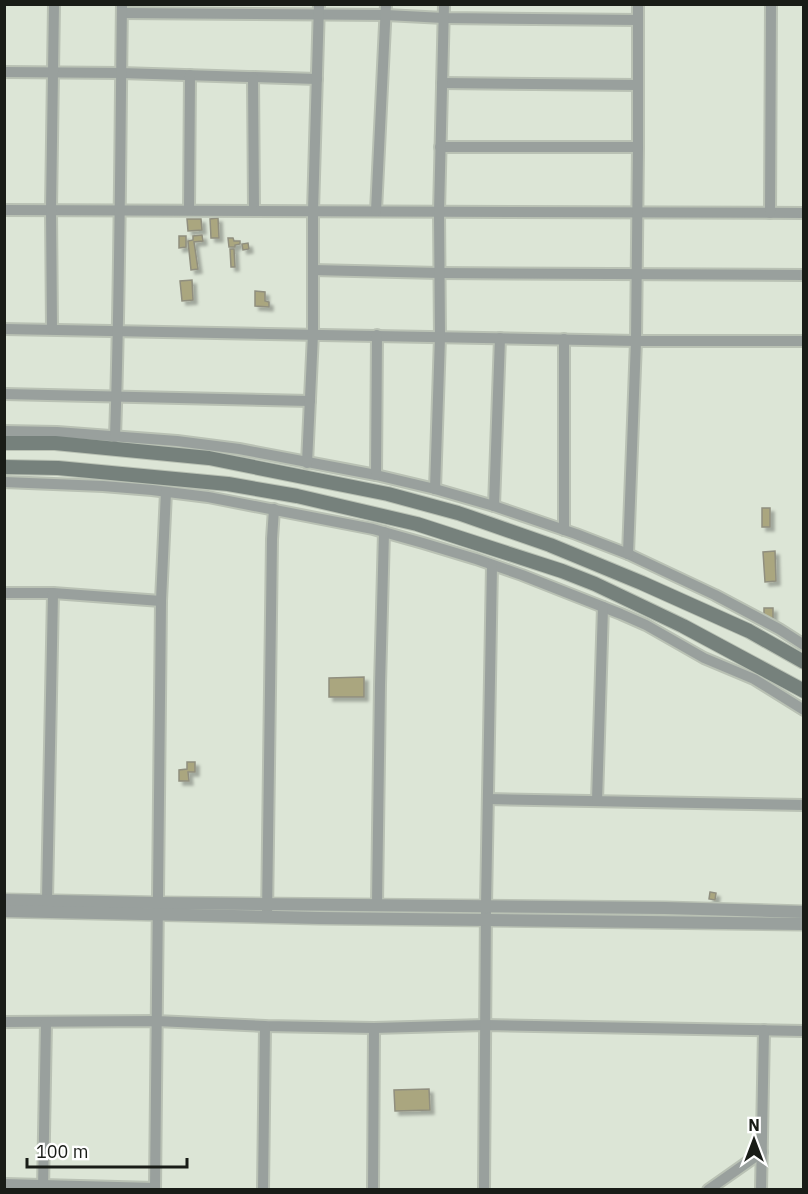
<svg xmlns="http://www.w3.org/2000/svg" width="808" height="1194" font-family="'IBM Plex Sans',sans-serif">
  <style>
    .building { fill: #aaa67f; stroke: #908f7f; stroke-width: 1.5; filter: url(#shadow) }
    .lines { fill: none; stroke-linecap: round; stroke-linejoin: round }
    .minor-casing { stroke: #b9c1b4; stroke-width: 14 }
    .tertiary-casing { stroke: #b9c1b4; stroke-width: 15 }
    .secondary-casing { stroke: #b9c1b4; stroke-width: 16 }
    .minor { stroke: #99a09d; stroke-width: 10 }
    .tertiary { stroke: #99a09d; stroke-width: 12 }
    .secondary { stroke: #76817c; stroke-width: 14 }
  </style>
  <defs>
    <filter id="shadow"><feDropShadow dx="4" dy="4" stdDeviation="1.5" flood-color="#0004"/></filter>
  </defs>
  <rect width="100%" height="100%" fill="#dce5d6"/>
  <!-- building -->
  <g class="building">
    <path d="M218,218L219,238H211L210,219Z"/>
    <path d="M187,219H201L202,230L188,231Z"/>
    <path d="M202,235L203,241L194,242L198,269L191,270L188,241L193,240V236Z"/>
    <path d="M179,236H186V247L179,248Z"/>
    <path d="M228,238H233L234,241H240V244L235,245V247H229Z"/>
    <path d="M248,243L249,249L243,250L242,244Z"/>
    <path d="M230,249H234L235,267H231Z"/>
    <path d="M192,280L193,300L182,301L180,281Z"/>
    <path d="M255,291L265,292V301L269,302V307L255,306Z"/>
    <rect x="762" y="508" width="8" height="19"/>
    <path d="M775,551L776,581L765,582L763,552Z"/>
    <rect x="764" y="608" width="9" height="10"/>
    <path d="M364,677V697H329V678Z"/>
    <path d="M187,762H195V772H188L189,781H179V770L187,769Z"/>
    <path d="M710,892L716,893L715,900L709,899Z"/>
    <path d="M429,1089L430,1110L395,1111L394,1090Z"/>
  </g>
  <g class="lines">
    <defs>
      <g id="minor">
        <path d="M122,13L386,15L444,18L638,20"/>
        <path d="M4,72L121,73L317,79"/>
        <path d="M253,77L254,210"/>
        <path d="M442,83L637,85"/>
        <path d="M440,147H638"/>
        <path d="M4,210L804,213"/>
        <path d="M189,210L190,75"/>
        <path d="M376,211L386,4"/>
        <path d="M770,213L771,4"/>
        <path d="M313,270L439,273L804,275"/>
        <path d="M4,329L636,341H804"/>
        <path d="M52,329L51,209L54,4"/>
        <path d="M4,394L310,401"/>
        <path d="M4,431L57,432L177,441L239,449L376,475L435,489L494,506L576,534L628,554L715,595L779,629L804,645"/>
        <path d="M115,437C120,293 120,149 122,4"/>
        <path d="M307,463L313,334V211L319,4"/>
        <path d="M376,475L377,335"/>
        <path d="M4,482L103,486L152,490L208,497L373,529L423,543L476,559L522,575L621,614L646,625L704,658L754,679L804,710"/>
        <path d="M435,489L440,337L439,212L444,4"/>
        <path d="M494,506L500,338"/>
        <path d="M564,530V339"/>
        <path d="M628,554L636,341L638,147V4"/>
        <path d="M4,593H53L161,601"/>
        <path d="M488,799L804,805"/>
        <path d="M597,801L603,607"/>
        <path d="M47,900L53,593"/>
        <path d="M377,904L380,685L384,532"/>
        <path d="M267,917L272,539L274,509"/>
        <path d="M4,1022L156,1021L265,1026L374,1028L485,1025L804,1031"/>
        <path d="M4,1184L155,1188"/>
        <path d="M43,1190L46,1022"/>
        <path d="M155,1190L161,601L166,492"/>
        <path d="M263,1190L265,1026"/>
        <path d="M373,1190L374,1028"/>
        <path d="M484,1190L486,906L492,565"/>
        <path d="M708,1190L762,1152"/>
        <path d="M761,1190L764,1030"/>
      </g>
      <g id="tertiary">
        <path d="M4,900L158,903L665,908L804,912"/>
        <path d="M4,911L319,918L804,924"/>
      </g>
      <g id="secondary">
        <path d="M4,443H55L209,458L388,494L458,513L550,545L642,583L749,631L804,662"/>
        <path d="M4,467L58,468L228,484L297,496L417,524L562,571L595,584L683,626L804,691"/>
      </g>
    </defs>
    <!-- minor casing -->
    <use href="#minor" class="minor-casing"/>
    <!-- tertiary casing -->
    <use href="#tertiary" class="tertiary-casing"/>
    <!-- secondary casing -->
    <use href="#secondary" class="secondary-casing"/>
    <!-- minor -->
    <use href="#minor" class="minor"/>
    <!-- tertiary -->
    <use href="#tertiary" class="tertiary"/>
    <!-- secondary -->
    <use href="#secondary" class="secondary"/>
  </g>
  <!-- border -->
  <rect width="808" height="1194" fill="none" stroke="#191c17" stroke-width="12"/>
  <!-- north arrow -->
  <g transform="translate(754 1140)" stroke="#ffffff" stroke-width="4.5" paint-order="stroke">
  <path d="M0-4.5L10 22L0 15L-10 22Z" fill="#191c17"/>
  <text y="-9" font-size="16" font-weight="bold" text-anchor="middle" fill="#191c17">N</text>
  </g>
  <!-- scale -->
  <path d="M27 1158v9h160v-9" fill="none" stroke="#191c17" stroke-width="3"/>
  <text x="36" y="1158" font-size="18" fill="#191c17" stroke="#ffffff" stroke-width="4.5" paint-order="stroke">100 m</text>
</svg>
